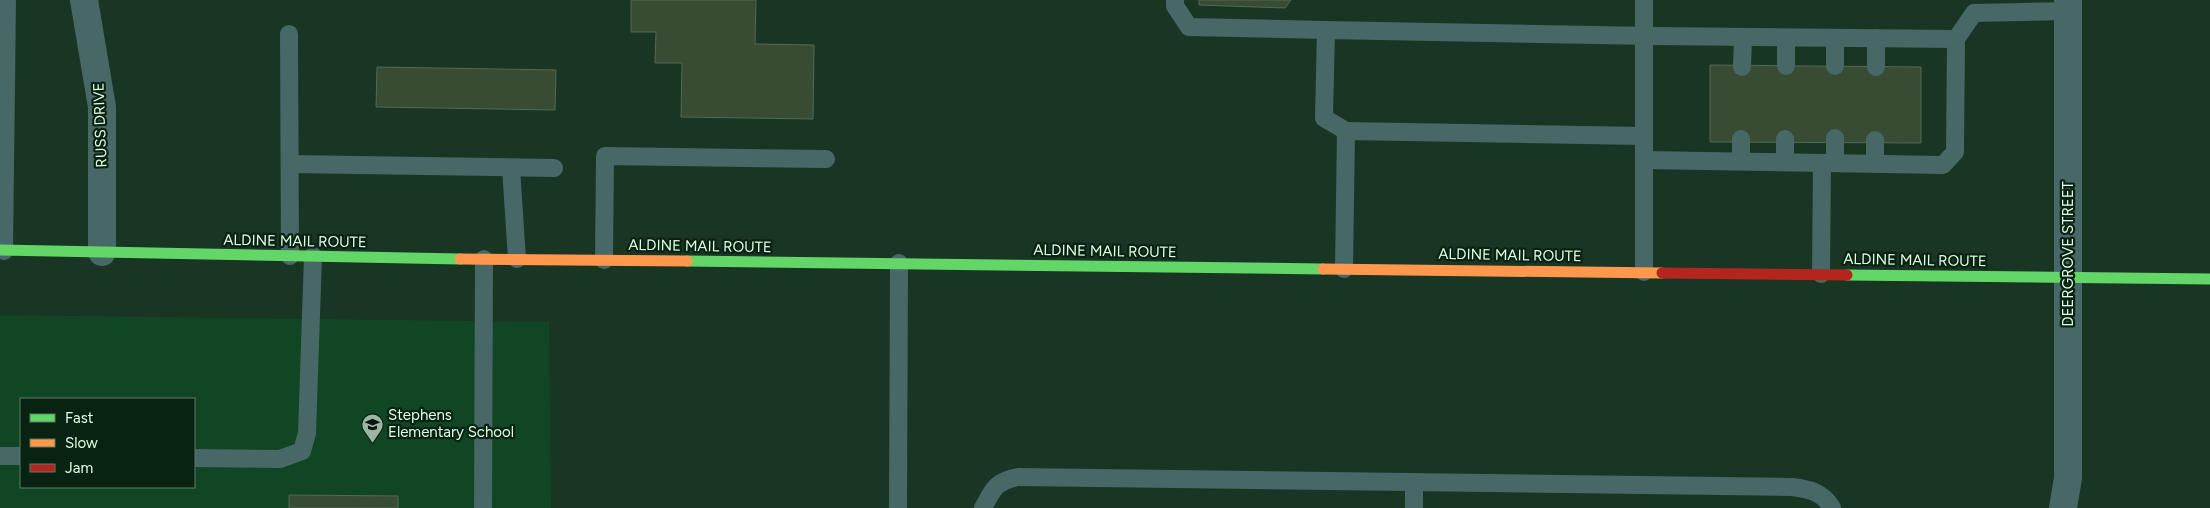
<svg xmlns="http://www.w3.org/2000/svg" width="2210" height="508" font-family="Figtree,sans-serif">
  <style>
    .built { fill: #114625; fill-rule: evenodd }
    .building { fill: #374c33; stroke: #566954 }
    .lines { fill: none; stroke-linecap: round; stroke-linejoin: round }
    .lane { stroke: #486767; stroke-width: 18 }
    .street { stroke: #486767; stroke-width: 28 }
    .fast { stroke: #63d668; stroke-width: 11 }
    .slow { stroke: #ff974d; stroke-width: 11 }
    .jam { stroke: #b3261e; stroke-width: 11 }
    .labels { text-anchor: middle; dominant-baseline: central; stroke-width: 4.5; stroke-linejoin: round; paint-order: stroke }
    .street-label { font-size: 15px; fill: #defee5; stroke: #082311 }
    .poi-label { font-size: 15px; fill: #defee5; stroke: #082311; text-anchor: start }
  </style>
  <rect width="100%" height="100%" fill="#193524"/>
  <!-- built -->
  <path class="built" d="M0,315L549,322L551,508H0ZM21,399H194V487H21Z"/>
  <!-- building -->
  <g class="building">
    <path d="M631,0H756L755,44L814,45L813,119L681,117L682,63H655L656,32H631Z"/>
    <path d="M1199,0H1291L1285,8L1199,5Z"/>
    <path d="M1710,65L1921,67V143L1710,142Z"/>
    <path d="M377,67L556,70L555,110L376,107Z"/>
    <path d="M289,495L398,496V508H289Z"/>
  </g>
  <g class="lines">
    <!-- lane -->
    <g class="lane">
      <path d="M1175,0V6L1189,27L1326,30"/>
      <path d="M1644,0V272"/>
      <path d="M289,34L290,256"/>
      <path d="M1786,66V38"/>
      <path d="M1835,66V38"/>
      <path d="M1742,67L1743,37"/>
      <path d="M1876,67V38"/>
      <path d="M1346,131L1644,136"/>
      <path d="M1835,138V163"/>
      <path d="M1741,139V161"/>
      <path d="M1785,139V162"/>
      <path d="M1644,160L1943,165L1955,152L1956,39"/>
      <path d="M290,164L554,168"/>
      <path d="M1875,164V140"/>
      <path d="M511,168L517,259"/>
      <path d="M4,251L7,0"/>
      <path d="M604,260L605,156L826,159"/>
      <path d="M1344,269L1346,131L1324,118L1326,30L1653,36L1956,39L1974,13L2068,11"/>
      <path d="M1821,274L1822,163"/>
      <path d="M0,456H21"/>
      <path d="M194,458L280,459L302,451L307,433L313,256"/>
      <path d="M1414,482V508"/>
      <path d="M483,508L484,259"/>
      <path d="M898,508L899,263"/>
      <path d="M983,508C993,489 996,481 1018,477L1792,487C1809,489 1823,492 1832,508"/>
    </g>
    <!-- street -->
    <g class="street">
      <path d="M84,0L102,107V252"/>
      <path d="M2063,508L2068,478V0"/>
    </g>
    <!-- fast -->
    <g class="fast">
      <path d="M0,250L460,259"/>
      <path d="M687,261L1323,269"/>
      <path d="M1847,275L2210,279"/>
    </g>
    <!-- slow -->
    <g class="slow">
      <path d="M460,259L687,261"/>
      <path d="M1323,269L1662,273"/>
    </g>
    <!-- jam -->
    <path class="jam" d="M1662,273L1847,275"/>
  </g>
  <!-- icons -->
  <defs>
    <symbol id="school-pin" viewBox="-11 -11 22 30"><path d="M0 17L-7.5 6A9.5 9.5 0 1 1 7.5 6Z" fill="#99b8a1" stroke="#082311"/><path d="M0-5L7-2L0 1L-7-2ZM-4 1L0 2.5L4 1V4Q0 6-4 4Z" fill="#111"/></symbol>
  </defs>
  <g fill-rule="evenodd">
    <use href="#school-pin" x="360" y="412" width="25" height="34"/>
  </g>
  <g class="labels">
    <!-- street labels -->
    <g class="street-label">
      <text transform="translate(100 125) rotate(-92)">RUSS DRIVE</text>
      <text transform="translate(295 241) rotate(1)">ALDINE MAIL ROUTE</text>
      <text transform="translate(700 246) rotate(1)">ALDINE MAIL ROUTE</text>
      <text transform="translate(1105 251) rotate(1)">ALDINE MAIL ROUTE</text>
      <text transform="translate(2068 254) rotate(-90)">DEERGROVE STREET</text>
      <text transform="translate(1510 255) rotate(1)">ALDINE MAIL ROUTE</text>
      <text transform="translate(1915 260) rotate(1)">ALDINE MAIL ROUTE</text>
    </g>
    <!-- poi labels -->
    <g class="poi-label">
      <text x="388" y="415">Stephens<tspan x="388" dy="17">Elementary School</tspan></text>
    </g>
  </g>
  <!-- legend -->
  <rect x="20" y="398" width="175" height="90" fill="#082311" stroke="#5e7b66"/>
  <rect x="30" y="414" width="25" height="8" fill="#63d668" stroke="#5e7b66"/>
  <text x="65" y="423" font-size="15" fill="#defee5">Fast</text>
  <rect x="30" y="439" width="25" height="8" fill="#ff974d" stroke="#5e7b66"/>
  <text x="65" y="448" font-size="15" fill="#defee5">Slow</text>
  <rect x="30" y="464" width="25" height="8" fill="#b3261e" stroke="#5e7b66"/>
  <text x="65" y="473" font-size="15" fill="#defee5">Jam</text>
</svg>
